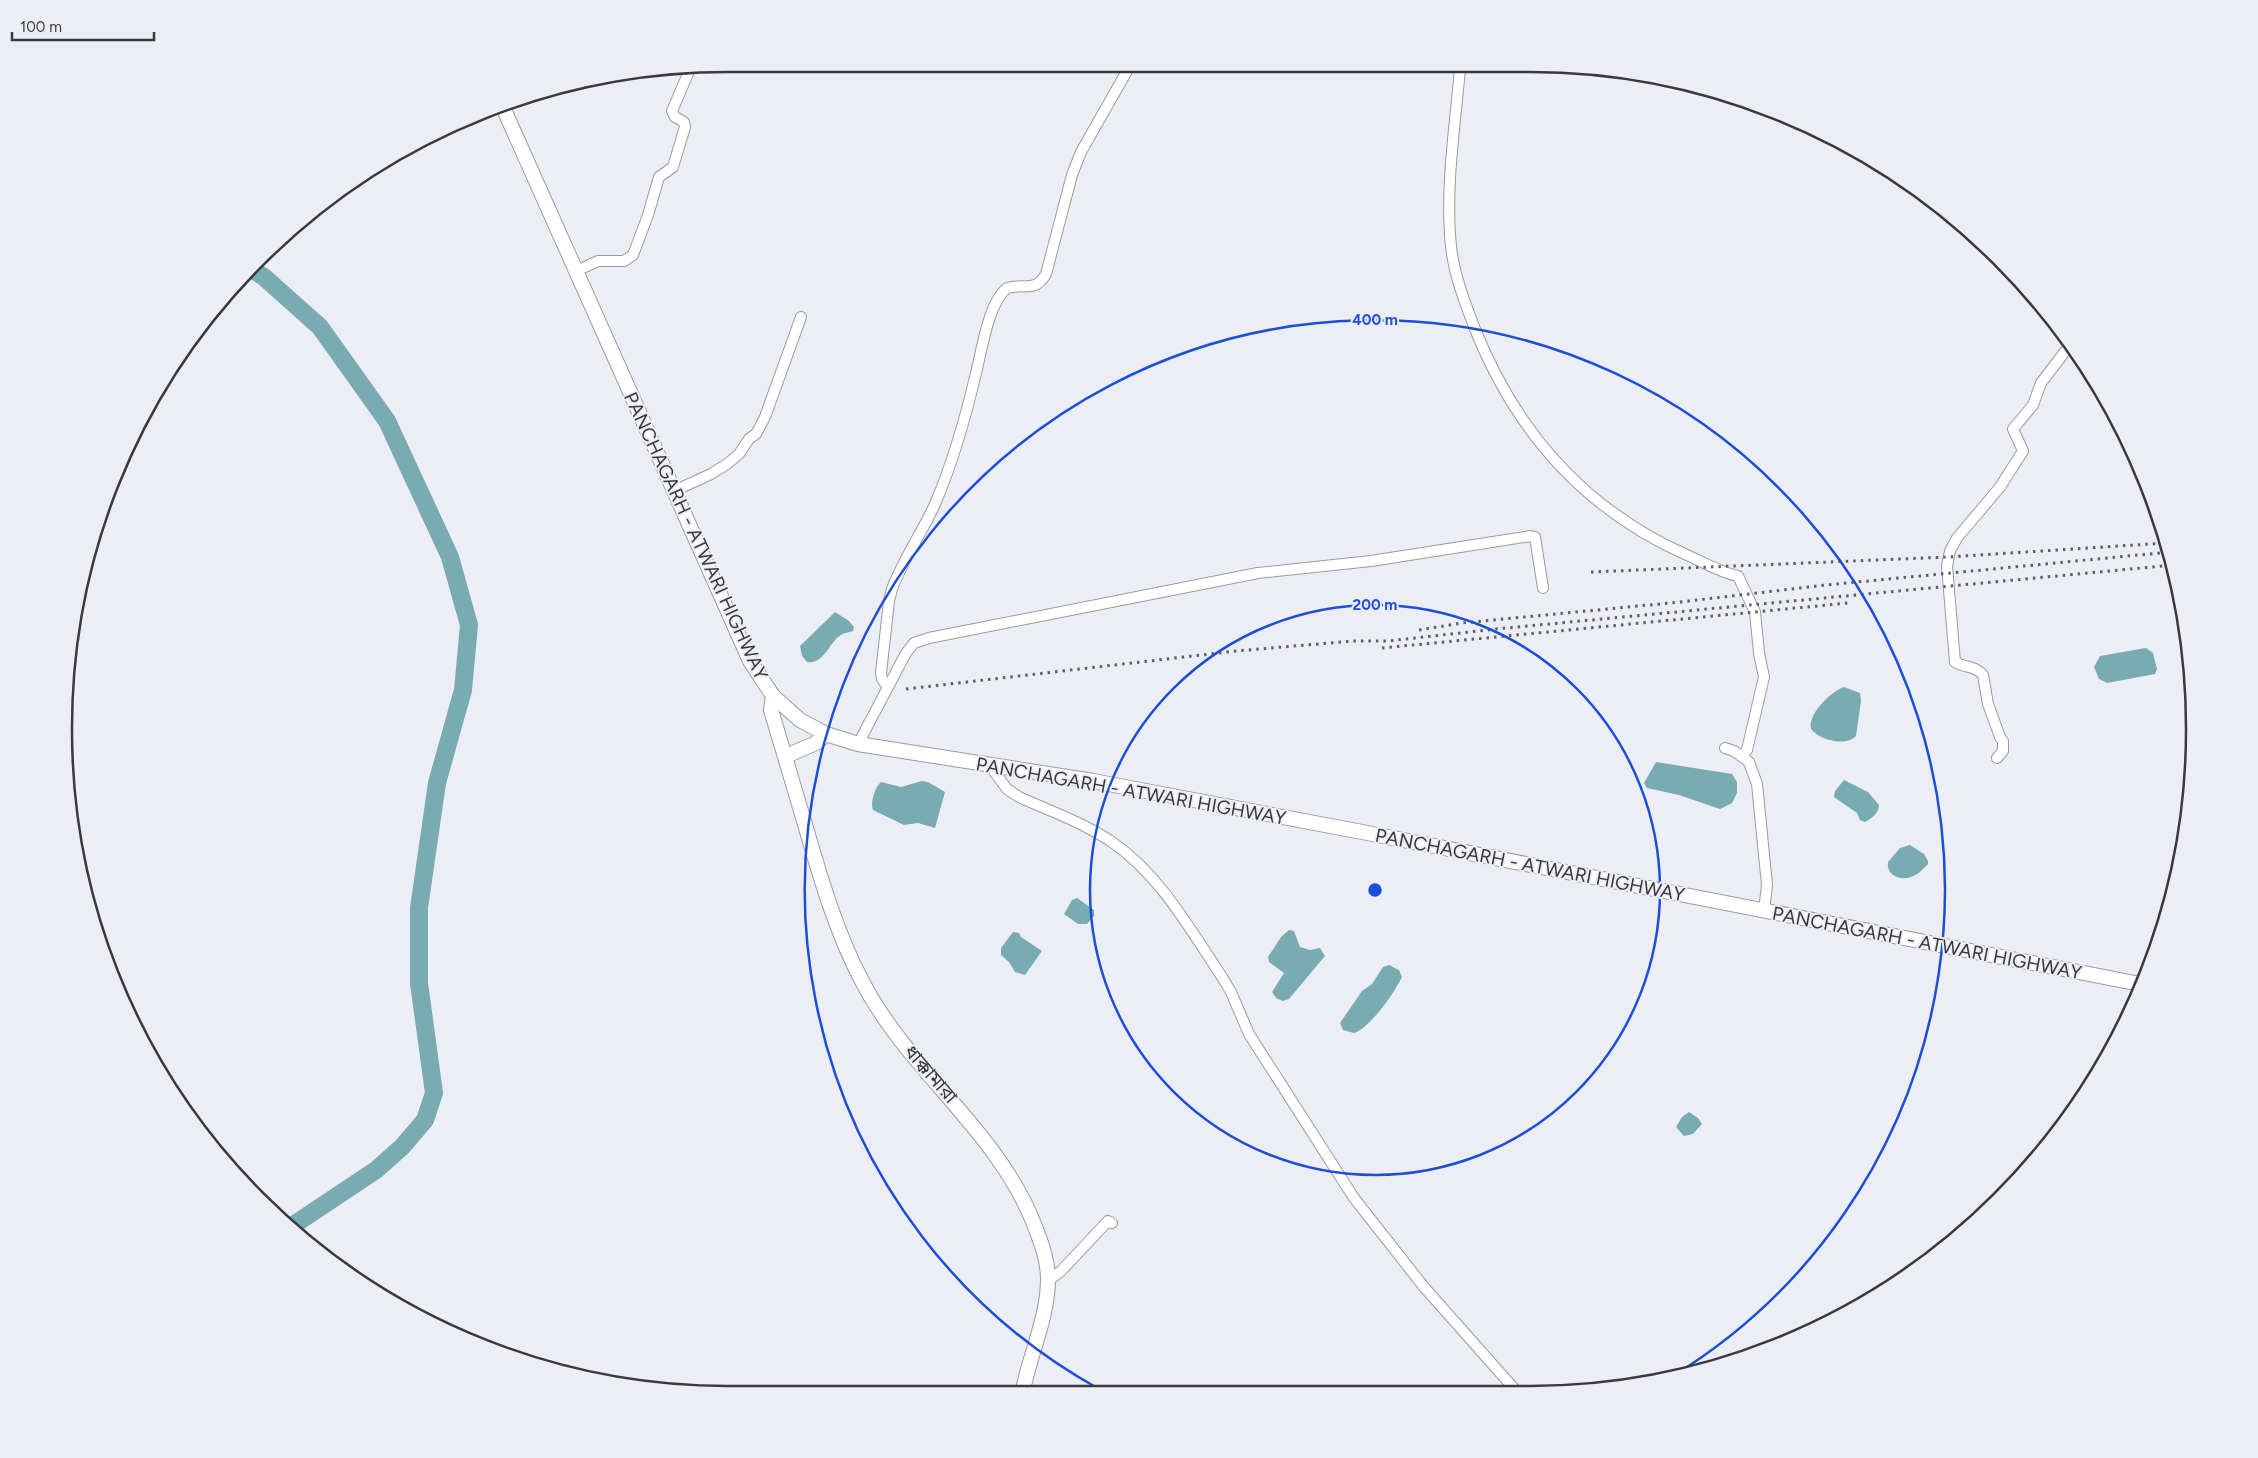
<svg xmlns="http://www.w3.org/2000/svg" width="2258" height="1458" font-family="Figtree,'Noto Sans Bengali',sans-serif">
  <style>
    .water { fill: #79abb2 }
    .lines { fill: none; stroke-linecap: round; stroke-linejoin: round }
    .river { stroke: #79abb2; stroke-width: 18 }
    .street-casing { stroke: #9a9ba1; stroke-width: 12 }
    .secondary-casing { stroke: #9a9ba1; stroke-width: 16 }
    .street { stroke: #fff; stroke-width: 10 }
    .secondary { stroke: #fff; stroke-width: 14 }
    .rail { stroke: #606064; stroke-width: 3; stroke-dasharray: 2.5 5; stroke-linecap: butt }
    .ring { fill: none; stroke: #1d4ed8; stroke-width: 2.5 }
    .labels { text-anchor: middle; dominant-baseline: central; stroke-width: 4; stroke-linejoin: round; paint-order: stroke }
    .street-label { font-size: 19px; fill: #3a3a3d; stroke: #edeef5 }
    .rim { fill: none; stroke: #3a3a3d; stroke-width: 2.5 }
    .centre { fill: #1d4ed8; stroke: #edeef5; stroke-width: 2.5 }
    .ring-label { font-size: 15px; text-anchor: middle; font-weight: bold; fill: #1d4ed8; stroke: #edeef5; stroke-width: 4; stroke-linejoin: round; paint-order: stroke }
  </style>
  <rect width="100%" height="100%" fill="#edeef5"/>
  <!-- water -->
  <g class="water">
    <path d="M835,612L849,621L854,627L853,631C849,633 845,632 841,635C830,641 824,665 807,662L802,656L800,646Z"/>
    <path d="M2146,648L2153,653L2157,669L2155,674L2107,683L2099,679L2094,667L2100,656Z"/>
    <path d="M1844,687L1860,693L1861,701L1856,736C1846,747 1819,740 1811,729C1807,715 1831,691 1844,687Z"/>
    <path d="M1656,762L1732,774L1737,782V793L1732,803L1720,809L1679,795L1647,788L1644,783Z"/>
    <path d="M1844,780L1868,792L1879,805C1879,813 1872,818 1865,822L1860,820L1857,813L1834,797L1835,791Z"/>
    <path d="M922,781L928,782L945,792L935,828L918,823L904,825L873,810C870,802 875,787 881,782L901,787Z"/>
    <path d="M1910,845L1924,854L1928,861V864C1923,869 1918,875 1911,877C1900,881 1886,875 1888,862L1900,848Z"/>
    <path d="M1077,898L1094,910V916L1087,924H1078L1064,914L1072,900Z"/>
    <path d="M1289,930L1294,931L1300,947L1310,950L1320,948L1325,956L1289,999L1283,1001L1276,998L1272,992L1284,973L1269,962L1268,957L1281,937Z"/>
    <path d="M1013,932L1019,933L1021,937L1042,951L1025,975L1015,972L1009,962L1001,955V948Z"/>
    <path d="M1389,965L1399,970L1402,977C1395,992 1370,1028 1354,1033L1343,1030L1340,1023L1362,991L1372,984L1383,967Z"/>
    <path d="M1689,1112L1698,1118L1702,1124L1693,1134L1684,1136L1676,1127L1682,1117Z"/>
  </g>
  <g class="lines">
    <!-- river -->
    <path class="river" d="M250,268L264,277L320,327L387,421L450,557L469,625L463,690L437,783L419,908V983L434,1093L425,1120L402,1147L376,1170L289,1228"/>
    <defs>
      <g id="street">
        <path d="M1460,69C1455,126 1445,190 1451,246C1454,275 1465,303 1475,329C1517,434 1586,511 1689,556C1705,563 1722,573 1738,576L1755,612L1759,653L1764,677L1747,750L1742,756"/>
        <path d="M576,271L598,261H624L633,255L648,215L659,177L673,167L685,127L684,122L675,117L672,111L690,69"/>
        <path d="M674,491L711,474L727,464L739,454L749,439L756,434L765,417L801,317"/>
        <path d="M887,686L882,679L881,673L889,601L892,589C903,559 922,533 935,504C954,460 966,416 977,369C982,348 989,302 1007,288C1025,283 1035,293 1046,274L1072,175L1081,152L1127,71"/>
        <path d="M858,744L906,653L914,643L929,638L1258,573L1371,561L1531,536L1535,537L1543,588"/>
        <path d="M1725,748L1734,751L1749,762L1757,784L1767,885L1764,911"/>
        <path d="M1997,758L2003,751V741L2000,737L1988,704L1983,675C1975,665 1964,668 1955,662L1947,566L1950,551L1957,538L2000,487L2023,451L2013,429L2033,405L2041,383L2070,345"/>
        <path d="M990,766L1007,789L1019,797C1050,811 1084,823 1112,842C1160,875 1190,929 1222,977L1231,992L1249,1034L1354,1198L1424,1287L1518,1393"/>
        <path d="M1048,1281L1061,1271L1108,1221L1112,1223"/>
      </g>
      <g id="secondary">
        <path d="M502,105L750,661L773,696L800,720L826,734L858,744L1093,781L1357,831L2140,984"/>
        <path d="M773,696L771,710C780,741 790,773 799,804C817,865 833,927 863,983C909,1071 997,1130 1034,1224C1041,1242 1048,1260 1048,1279C1048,1317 1030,1354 1023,1390"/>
        <path d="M786,756L816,743L826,734"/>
      </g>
    </defs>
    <!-- street casing -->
    <use href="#street" class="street-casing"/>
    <!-- secondary casing -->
    <use href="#secondary" class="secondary-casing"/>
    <!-- street -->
    <use href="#street" class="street"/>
    <!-- secondary -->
    <use href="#secondary" class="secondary"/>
    <!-- rail -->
    <g class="rail">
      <path d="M1591,572L1948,557L2166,543"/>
      <path d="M1419,630L1462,623L1680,602L1826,585L2170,552"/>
      <path d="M1382,648L1848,603"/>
      <path d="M906,689L1236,651L1353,641H1388L1496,629L2173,565"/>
    </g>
  </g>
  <!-- distance rings -->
  <g class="ring">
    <circle cx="1375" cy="890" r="285"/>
    <path d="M1099 1389A570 570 0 1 1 1673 1376"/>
  </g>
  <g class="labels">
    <!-- street labels -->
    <g class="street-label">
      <text transform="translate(696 536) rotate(65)">PANCHAGARH - ATWARI HIGHWAY</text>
      <text transform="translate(1131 791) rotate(10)">PANCHAGARH - ATWARI HIGHWAY</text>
      <text transform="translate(1530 865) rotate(11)">PANCHAGARH - ATWARI HIGHWAY</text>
      <text transform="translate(1927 943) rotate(11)">PANCHAGARH - ATWARI HIGHWAY</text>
      <text transform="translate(931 1074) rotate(49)">ধাক্কামারা</text>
    </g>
  </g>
  <!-- crop -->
  <path d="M0 0H2258V1458H0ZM728 72H1530A656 656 0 0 1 2186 728V730A656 656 0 0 1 1530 1386H728A656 656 0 0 1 72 730V728A656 656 0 0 1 728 72Z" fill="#edeef5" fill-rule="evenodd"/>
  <path class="rim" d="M728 72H1530A656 656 0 0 1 2186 728V730A656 656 0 0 1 1530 1386H728A656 656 0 0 1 72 730V728A656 656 0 0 1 728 72Z"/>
  <circle cx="1375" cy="890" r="8" class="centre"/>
  <g class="ring-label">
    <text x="1375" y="325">400 m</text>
    <text x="1375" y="610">200 m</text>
  </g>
  <!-- scale -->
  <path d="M12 32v8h142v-8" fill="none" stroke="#3a3a3d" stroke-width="2.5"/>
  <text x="20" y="32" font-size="15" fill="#3a3a3d" stroke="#edeef5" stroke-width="4" paint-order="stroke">100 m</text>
</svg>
